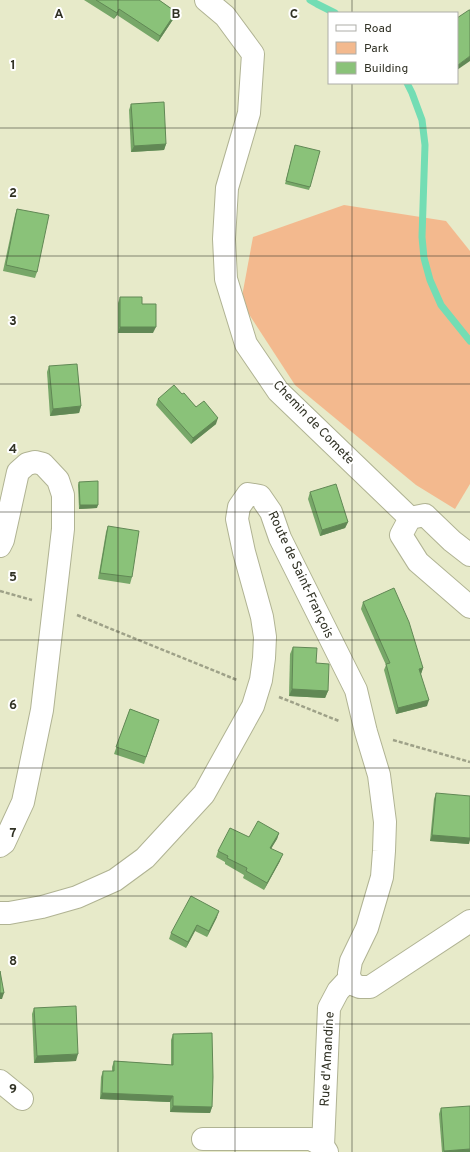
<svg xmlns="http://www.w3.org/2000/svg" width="470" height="1152" font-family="Overpass,sans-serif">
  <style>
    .green { fill: #f3b98e }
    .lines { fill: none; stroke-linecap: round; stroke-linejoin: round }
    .stream { stroke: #73ddb4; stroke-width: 7 }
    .minor-casing { stroke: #b0b393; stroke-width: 24 }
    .major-casing { stroke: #b0b393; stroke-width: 24 }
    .path { stroke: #9ea188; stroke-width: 2.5; stroke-dasharray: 4 2; stroke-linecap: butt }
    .minor { stroke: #fff; stroke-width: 22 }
    .major { stroke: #fff; stroke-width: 22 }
    .wall { fill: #77a768 }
    .shaded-wall { fill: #618855 }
    .building { fill: #8ac279; stroke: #618855 }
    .grid { fill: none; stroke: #313225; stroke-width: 1; stroke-opacity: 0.55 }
    .labels { text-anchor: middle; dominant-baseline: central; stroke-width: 4; stroke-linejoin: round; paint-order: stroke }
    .street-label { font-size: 13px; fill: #313225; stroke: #fff }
    .grid-label { font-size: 13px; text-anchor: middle; font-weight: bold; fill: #313225; stroke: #fff; stroke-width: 4; stroke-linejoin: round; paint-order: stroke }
  </style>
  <rect width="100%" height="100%" fill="#e7eac9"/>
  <!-- green -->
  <path class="green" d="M344,205L446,221L470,251V484L455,509L416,485L295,385L241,302L253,237Z"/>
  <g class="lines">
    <!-- stream -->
    <g class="stream">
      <path d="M310,0L317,4L335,13"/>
      <path d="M407,83L412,93L422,120L425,145L422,237L424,258L430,280L441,305L470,341"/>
    </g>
    <defs>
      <g id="minor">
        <path d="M206,0L225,16L253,54L249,113L227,188L224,239L226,279L246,344L278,391L410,518"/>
        <path d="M0,1081L22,1099"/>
        <path d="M203,1139H311L323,1146L327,1152"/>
        <path d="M323,1146L329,1008L338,991L350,978"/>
      </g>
      <g id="major">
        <path d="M0,546L3,540L18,472L27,464L35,462L43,464L58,480L63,495V529L42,710L23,802L4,843L0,846"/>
        <path d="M470,555L452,541L425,515L410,518L401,535L418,562L470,607"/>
        <path d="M0,913H9L42,907L77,897L115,880L145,858L204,794L253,706L261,680L264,658L265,637L262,617L244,552L237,519L239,507L248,494L260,496L271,512L280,538L356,690L366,732L379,775L385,822L384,851L382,877L367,928L351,961L349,973L350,983L360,987H370L470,921"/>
      </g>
    </defs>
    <!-- minor casing -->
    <use href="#minor" class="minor-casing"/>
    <!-- major casing -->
    <use href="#major" class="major-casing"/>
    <!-- path -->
    <g class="path">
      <path d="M0,591L32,600"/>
      <path d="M77,615L237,680"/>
      <path d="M279,697L339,721"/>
      <path d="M393,740L470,762"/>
    </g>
    <!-- minor -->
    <use href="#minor" class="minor"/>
    <!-- major -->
    <use href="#major" class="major"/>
  </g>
  <!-- wall -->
  <g class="wall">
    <path d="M84,0H159L176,12L174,18L158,42L117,15L114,19Z"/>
    <path d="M131,104L166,144L164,150L131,152L129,110Z"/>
    <path d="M295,145L310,187L309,190L285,184Z"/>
    <path d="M17,209L37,272L35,278L3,271L15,215Z"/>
    <path d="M120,297L142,304L153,333H118V303Z"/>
    <path d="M49,366L81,406L79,413L50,416L47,372Z"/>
    <path d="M182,394L216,424L191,444L156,405L158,399Z"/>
    <path d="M79,482L97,508L79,509L78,485Z"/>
    <path d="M310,492L348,522L345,528L320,536L308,499Z"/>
    <path d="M108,526L132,577L130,584L98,579L106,532Z"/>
    <path d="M363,602L423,668L421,674L427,706L396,714L384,670L386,665L361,609Z"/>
    <path d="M293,647L316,663L328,691L325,698L289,696L290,654Z"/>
    <path d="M130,709L159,720L144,764L114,754Z"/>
    <path d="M436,793L469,844L430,841L434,799Z"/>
    <path d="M279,833L277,839L271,848L280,861L264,890L243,878L244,875L225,864V862L216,857L218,851L249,837Z"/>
    <path d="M217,917L207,937L195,931L186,948L169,939L171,933Z"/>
    <path d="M34,1008L76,1061L34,1063L32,1014Z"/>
    <path d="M173,1034L212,1107L210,1113L170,1112V1102L100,1099L101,1077L103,1071H112V1067L114,1061L171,1065V1040Z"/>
    <path d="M441,1108L470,1152H442L439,1114Z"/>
  </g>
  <!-- shaded-wall -->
  <g class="shaded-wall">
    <path d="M119,9L117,15L114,19Z"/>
    <path d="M176,12L174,18L158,42L160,36Z"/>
    <path d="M470,56V61L457,70L458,65Z"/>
    <path d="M166,144L164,150L131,152L134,146Z"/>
    <path d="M120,327H156L153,333H118Z"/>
    <path d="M81,406L79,413L50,416L53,409Z"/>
    <path d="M218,418L216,424L191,444L193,438Z"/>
    <path d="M80,505H98L97,508L79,509Z"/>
    <path d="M348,522L345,528L320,536L322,530Z"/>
    <path d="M423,668L421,674L419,669Z"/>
    <path d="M292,689L328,691L325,698L289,696Z"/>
    <path d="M429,700L427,706L396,714L398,708Z"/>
    <path d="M279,833L277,839L268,854L270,848Z"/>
    <path d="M432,835L470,838V840L469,844L430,841Z"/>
    <path d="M283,854L280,861L264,890L267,883Z"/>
    <path d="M219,911L217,917L207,937L209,931Z"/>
    <path d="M197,925L195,931L186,948L188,942Z"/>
    <path d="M0,993H4L2,999H0Z"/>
    <path d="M78,1054L76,1061L34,1063L37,1056Z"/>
    <path d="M102,1093L173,1096L170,1102L100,1099Z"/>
    <path d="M173,1106L212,1107L210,1113L170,1112Z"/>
    <path d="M470,1149V1152H444V1151Z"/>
  </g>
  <!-- building -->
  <g class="building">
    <path d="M96,0H159L176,12L160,36L119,9L117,13Z"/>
    <path d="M469,10H470V56L458,65L457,63V18Z"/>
    <path d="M164,102L166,144L134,146L131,104Z"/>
    <path d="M295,145L320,151L310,187L286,181Z"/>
    <path d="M17,209L49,215L37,272L6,265Z"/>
    <path d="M120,297H142V304H156V327H120Z"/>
    <path d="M77,364L81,406L53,409L49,366Z"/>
    <path d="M174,385L182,394L184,393L196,407L204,401L218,418L193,438L158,399Z"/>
    <path d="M98,481V505H80L79,482Z"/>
    <path d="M336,484L348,522L322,530L310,492Z"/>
    <path d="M108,526L139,531L132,577L100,573Z"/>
    <path d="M394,588L409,622L423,668L419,669L429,700L398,708L386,664L390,663L363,602Z"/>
    <path d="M293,647L317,648L316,663L329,664L328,691L292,689Z"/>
    <path d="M130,709L159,720L146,757L116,747Z"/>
    <path d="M436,793L470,796V838L432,835Z"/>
    <path d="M258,821L279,833L270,848L283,854L267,883L246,871L247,868L227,858L228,856L218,851L230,828L249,837Z"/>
    <path d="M191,896L219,911L209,931L197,925L188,942L171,933Z"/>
    <path d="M0,971L4,993H0Z"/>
    <path d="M76,1006L78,1054L37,1056L34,1008Z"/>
    <path d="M212,1033L213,1077L212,1107L173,1106V1096L102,1093L103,1071H114V1061L173,1065V1034Z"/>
    <path d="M470,1106V1149L444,1151L441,1108Z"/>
  </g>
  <!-- grid -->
  <path class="grid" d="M118,0V1152M235,0V1152M352,0V13M352,83V1152M0,128H470M0,256H470M0,384H470M0,512H470M0,640H470M0,768H470M0,896H470M0,1024H470"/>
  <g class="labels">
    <!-- street labels -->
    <g class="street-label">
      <text transform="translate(313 423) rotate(46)">Chemin de Comete</text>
      <text transform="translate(300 575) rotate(65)">Route de Saint-François</text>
      <text transform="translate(328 1059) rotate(-87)">Rue d'Amandine</text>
    </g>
  </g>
  <g class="grid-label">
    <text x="59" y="18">A</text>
    <text x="176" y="18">B</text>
    <text x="294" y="18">C</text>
    <text x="13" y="69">1</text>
    <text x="13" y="197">2</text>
    <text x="13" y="325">3</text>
    <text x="13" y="453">4</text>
    <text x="13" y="581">5</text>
    <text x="13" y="709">6</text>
    <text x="13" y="837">7</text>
    <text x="13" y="965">8</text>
    <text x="13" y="1093">9</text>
  </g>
  <!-- legend -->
  <rect x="328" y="12" width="130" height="72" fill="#ffffff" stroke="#adada8"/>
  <rect x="336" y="25" width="20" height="6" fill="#ffffff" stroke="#adada8"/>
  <text x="364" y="32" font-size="12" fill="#313225">Road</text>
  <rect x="336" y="42" width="20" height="12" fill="#f3b98e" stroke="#adada8"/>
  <text x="364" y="52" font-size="12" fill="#313225">Park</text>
  <rect x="336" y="62" width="20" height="12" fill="#8ac279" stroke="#adada8"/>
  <text x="364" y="72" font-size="12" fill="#313225">Building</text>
</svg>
